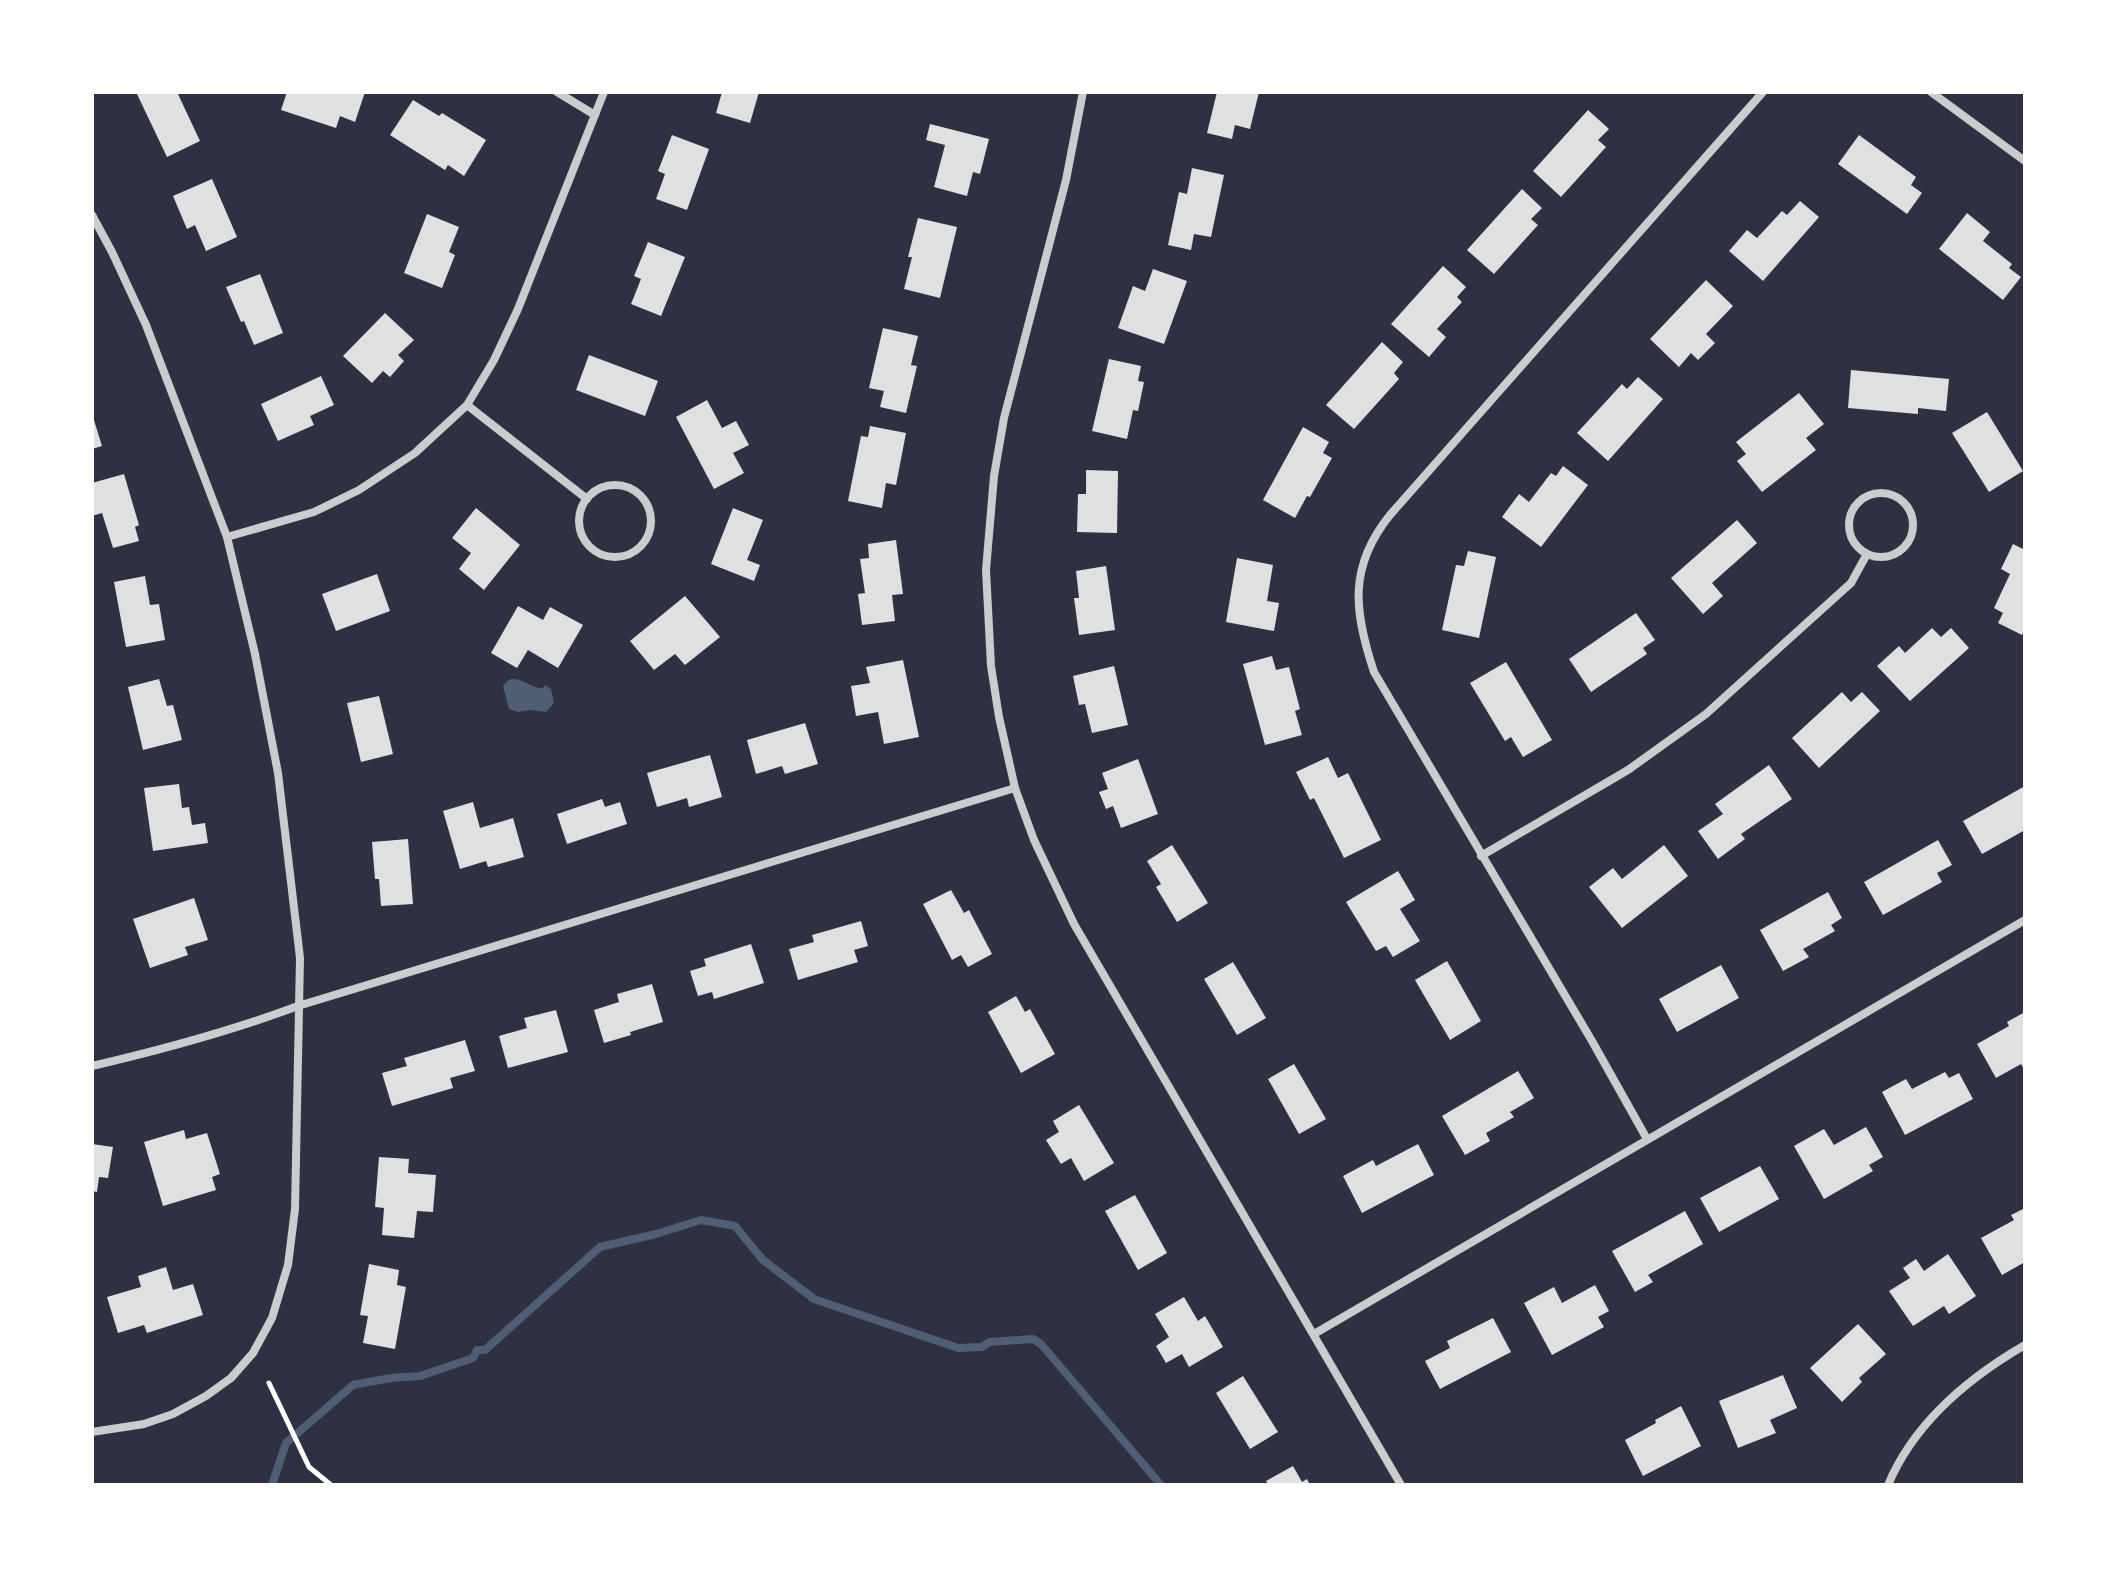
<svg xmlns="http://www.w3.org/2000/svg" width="2117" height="1577" font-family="Poppins,sans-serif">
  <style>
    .water { fill: #4f5d75 }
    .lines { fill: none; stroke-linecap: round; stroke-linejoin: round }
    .stream { stroke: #4f5d75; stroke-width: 8 }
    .building { fill: #e0e0e3 }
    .path { stroke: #fff; stroke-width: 5 }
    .minor { stroke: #caccd0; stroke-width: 8 }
  </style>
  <rect width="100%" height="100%" fill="#2d3142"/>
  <!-- water -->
  <path class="water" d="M511,679C523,678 531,688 543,688L545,685L551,689L554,703L546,712L530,710L518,712L509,709L503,686L507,681Z"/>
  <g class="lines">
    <!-- stream -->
    <path class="stream" d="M272,1485L286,1443L353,1385L391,1378L420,1376L473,1358L477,1350H485L600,1247L656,1234L701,1220L735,1226L763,1260L814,1299L958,1348L982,1347L989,1342L1033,1339L1041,1344L1161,1485"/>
  </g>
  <!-- building -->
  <g class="building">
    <path d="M136,92H177L200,141L167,157Z"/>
    <path d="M287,92H365L355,122L340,116L336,128L281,110Z"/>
    <path d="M722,92H759L750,123L716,113Z"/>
    <path d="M1217,92H1259L1250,129L1235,125L1232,139L1207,133Z"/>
    <path d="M413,100L439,116L442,113L486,140L464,176L448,165L445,170L390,135Z"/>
    <path d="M1588,110L1609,129L1598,140L1606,147L1561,197L1533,171Z"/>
    <path d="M930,124L989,139L980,174L973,172L967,196L934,187L945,145L926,140Z"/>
    <path d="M672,135L709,149L687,210L656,199L665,174L658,171Z"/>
    <path d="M1859,135L1916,177L1911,185L1922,193L1907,214L1838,164Z"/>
    <path d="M1192,168L1224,175L1211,237L1194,234L1191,250L1168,245L1179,192L1187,194Z"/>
    <path d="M212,179L237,237L206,251L195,225L187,229L173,196Z"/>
    <path d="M1522,189L1542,208L1531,219L1538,225L1494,274L1467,250Z"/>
    <path d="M1800,201L1819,217L1763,281L1729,251L1747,230L1757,238L1782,211L1787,215Z"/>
    <path d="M1967,213L1990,232L1983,241L2012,264L2009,268L2021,277L2003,300L1939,249Z"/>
    <path d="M427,214L459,227L449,252L455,255L442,288L404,273Z"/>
    <path d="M918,218L957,227L940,298L904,289L912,257H908Z"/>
    <path d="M648,242L685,257L661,316L631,304L641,279L634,276Z"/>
    <path d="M1443,266L1466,287L1457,297L1462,302L1437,329L1446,337L1429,357L1391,324Z"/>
    <path d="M1153,269L1187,281L1164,344L1118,328L1133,286L1145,291Z"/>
    <path d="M260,274L283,333L254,345L244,321L241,322L226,287Z"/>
    <path d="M1706,280L1733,306L1706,334L1715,343L1698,360L1691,353L1679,367L1650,339Z"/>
    <path d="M385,313L414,340L398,355L404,361L390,377L383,371L372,383L343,356Z"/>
    <path d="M883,328L918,336L911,365L917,366L906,413L880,407L884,391L869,388Z"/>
    <path d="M1382,342L1403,362L1394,373L1399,379L1354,429L1326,405Z"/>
    <path d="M589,355L658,381L645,416L576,390Z"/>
    <path d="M1109,359L1141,366L1138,381L1144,382L1138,411L1133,410L1127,439L1092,431Z"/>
    <path d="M1851,370L1949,379L1946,411L1918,408V414L1848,408Z"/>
    <path d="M321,376L334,405L310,416L314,425L278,441L261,404Z"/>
    <path d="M1638,377L1663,399L1608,461L1577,433L1622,384L1627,389Z"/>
    <path d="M1799,393L1824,424L1806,438L1816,450L1762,492L1737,461L1746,454L1736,442Z"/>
    <path d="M707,400L722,428L736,421L749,445L733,453L744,473L714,489L676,417Z"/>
    <path d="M1987,412L2023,471L1989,492L1952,433Z"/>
    <path d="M93,417L102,446L92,449V418Z"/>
    <path d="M870,426L906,433L896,485L886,483L882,508L848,501L861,436L868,437Z"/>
    <path d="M1303,427L1329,442L1323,453L1332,458L1310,497L1307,496L1295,518L1263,500Z"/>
    <path d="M1563,466L1588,485L1541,547L1502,517L1519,494L1529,502L1551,473L1556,476Z"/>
    <path d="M1086,470L1118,471L1117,533L1077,532L1078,494H1086Z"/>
    <path d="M124,474L139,525L135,527L139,541L113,548L102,513L92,516V483Z"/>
    <path d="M476,508L520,545L484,590L459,569L471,553L452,538Z"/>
    <path d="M733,508L763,520L747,560L760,565L754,581L711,564Z"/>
    <path d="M1737,520L1757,543L1712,583L1723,596L1703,614L1671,578Z"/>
    <path d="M896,540L903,594L892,595L895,621L862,625L858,594L865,593L860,559L869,558L868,544Z"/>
    <path d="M2013,544L2025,550V628L2022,635L1998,623L2003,613L1994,608L2010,574L2001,569Z"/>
    <path d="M1468,551L1496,557L1479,638L1442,630L1456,565L1464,566Z"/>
    <path d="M1237,558L1273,565L1267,601L1279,603L1274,631L1226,622Z"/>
    <path d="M1106,566L1115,630L1079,635L1074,598H1079L1076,571Z"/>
    <path d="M377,574L390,611L336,631L322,594Z"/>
    <path d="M145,576L150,605L159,604L165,640L126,647L114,582Z"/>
    <path d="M685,596L720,637L685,665L675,654L654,670L630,641Z"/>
    <path d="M518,606L543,620L550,607L583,625L558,668L528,650L517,668L491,653Z"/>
    <path d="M1636,613L1655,640L1643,648L1647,654L1591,692L1569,659Z"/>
    <path d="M1932,628L1941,637L1951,628L1969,648L1910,701L1877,666L1899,646L1905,653Z"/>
    <path d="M1272,656L1276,670L1289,667L1300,709L1295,711L1302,735L1265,745L1243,664Z"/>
    <path d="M903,660L919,737L884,744L878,712L856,716L851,686L870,683L866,667Z"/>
    <path d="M1506,662L1552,740L1523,757L1511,737L1505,741L1470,683Z"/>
    <path d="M1114,666L1128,725L1092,733L1085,704L1079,705L1073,676Z"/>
    <path d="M159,679L167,706L173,705L182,740L143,750L128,687Z"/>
    <path d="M1842,692L1851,702L1862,692L1880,711L1819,768L1792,738Z"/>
    <path d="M379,696L393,754L361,762L347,703Z"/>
    <path d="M805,723L818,764L785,774L782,766L756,774L747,740Z"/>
    <path d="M710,755L722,797L689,807L687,798L657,807L647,773Z"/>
    <path d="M1328,757L1338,778L1348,773L1381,840L1344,858L1314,798L1310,800L1296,772Z"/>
    <path d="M1138,759L1158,814L1121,828L1113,806L1106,809L1099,792L1108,789L1102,773Z"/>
    <path d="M1769,765L1792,799L1741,834L1745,839L1718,859L1698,831L1723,814L1715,804Z"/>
    <path d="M179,784L182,808L189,807L192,825L205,823L208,843L153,851L144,788Z"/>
    <path d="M2025,786V830L1982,854L1963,821Z"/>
    <path d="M602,799L605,807L620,802L627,824L567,844L557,814Z"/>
    <path d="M473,802L480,828L513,818L524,857L488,867L486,861L460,869L443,811Z"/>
    <path d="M408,839L413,904L381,906L379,879H375L372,842Z"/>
    <path d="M1938,840L1952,865L1937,873L1942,882L1883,915L1864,882Z"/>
    <path d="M1172,845L1208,903L1177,922L1156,887L1161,884L1147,861Z"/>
    <path d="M1664,845L1688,876L1622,928L1589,887L1613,868L1622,879Z"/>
    <path d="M1398,871L1415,900L1400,909L1420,941L1393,957L1386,946L1376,951L1346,902Z"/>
    <path d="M951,890L964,913L969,910L992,954L968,967L961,955L952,960L923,904Z"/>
    <path d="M1828,892L1842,918L1831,925L1835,931L1803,949L1809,957L1783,971L1760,930Z"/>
    <path d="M194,898L208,940L185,947L188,955L150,968L133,919Z"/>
    <path d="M861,921L868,946L854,950L858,962L798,980L789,949L814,942L812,935Z"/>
    <path d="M751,944L764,983L714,999L712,992L698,996L690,971L706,966L704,959Z"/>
    <path d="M1447,961L1481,1021L1450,1040L1415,980Z"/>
    <path d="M1233,962L1266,1018L1237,1035L1204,979Z"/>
    <path d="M1721,965L1739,998L1677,1032L1659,999Z"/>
    <path d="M652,984L663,1022L630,1032L631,1035L604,1043L594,1010L619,1002L617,994Z"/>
    <path d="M1016,996L1025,1012L1030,1009L1055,1054L1021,1073L988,1012Z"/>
    <path d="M556,1010L568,1052L508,1068L499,1036L527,1028L524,1018Z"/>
    <path d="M2025,1012V1071L2021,1064L1996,1078L1977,1044L2009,1026L2007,1022Z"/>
    <path d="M465,1040L475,1071L450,1078L453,1088L392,1106L382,1073L407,1066L404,1058Z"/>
    <path d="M1294,1064L1326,1119L1299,1134L1268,1079Z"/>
    <path d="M1518,1071L1534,1098L1510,1112L1514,1117L1486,1133L1490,1141L1465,1155L1442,1116Z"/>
    <path d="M1945,1072L1949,1078L1959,1073L1973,1099L1905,1135L1882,1092L1906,1079L1912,1089Z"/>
    <path d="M1079,1105L1114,1163L1084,1181L1071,1158L1061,1164L1046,1140L1059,1132L1053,1121Z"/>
    <path d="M1866,1127L1883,1157L1869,1165L1873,1171L1824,1199L1794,1146L1824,1129L1834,1145Z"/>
    <path d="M184,1130L186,1139L207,1133L220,1174L212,1177L216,1190L163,1206L144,1142Z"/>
    <path d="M92,1144L113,1147L108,1178L99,1177L97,1192L92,1191Z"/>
    <path d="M1418,1144L1434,1175L1362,1213L1343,1176L1373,1160L1376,1166Z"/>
    <path d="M379,1157L409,1159L408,1173L436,1175L433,1212L417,1211L414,1238L382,1235L384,1208L375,1207Z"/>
    <path d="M1760,1166L1779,1199L1719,1232L1700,1198Z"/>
    <path d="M1135,1195L1167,1253L1138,1270L1105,1211Z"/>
    <path d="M2025,1208V1262L2002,1275L1981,1238L2014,1220L2011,1215Z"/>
    <path d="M1685,1211L1703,1244L1648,1275L1653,1282L1635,1292L1612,1251Z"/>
    <path d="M1948,1254L1976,1296L1949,1314L1944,1306L1913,1326L1889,1291L1910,1278L1903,1268L1916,1259L1924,1271Z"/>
    <path d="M369,1264L399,1270L397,1285L406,1287L395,1349L363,1343L368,1316L360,1315Z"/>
    <path d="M166,1267L173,1290L193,1284L203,1315L147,1333L144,1325L118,1333L107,1297L141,1287L138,1276Z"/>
    <path d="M1595,1285L1609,1311L1598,1317L1604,1327L1552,1355L1524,1303L1554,1287L1562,1303Z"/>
    <path d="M1184,1297L1198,1321L1205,1316L1223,1347L1189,1367L1182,1354L1166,1363L1156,1346L1169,1337L1155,1314Z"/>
    <path d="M1493,1318L1511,1352L1440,1389L1425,1361L1450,1348L1447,1341Z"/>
    <path d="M1858,1324L1886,1354L1859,1378L1862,1382L1842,1402L1810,1368Z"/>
    <path d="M1783,1375L1797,1408L1770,1420L1776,1433L1738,1448L1719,1401Z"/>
    <path d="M1243,1376L1278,1432L1250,1449L1216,1393Z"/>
    <path d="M1681,1406L1701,1446L1643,1476L1625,1440L1656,1423L1655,1420Z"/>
    <path d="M1293,1466L1302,1482L1307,1479L1310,1485H1269L1266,1481Z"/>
  </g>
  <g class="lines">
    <!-- path -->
    <path class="path" d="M269,1383L309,1467L331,1485"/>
    <!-- minor -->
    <g class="minor">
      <path d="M557,92L595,115"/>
      <path d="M1083,92L1066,180L1004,418L994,476L986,570L991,666L999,717L1015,788L1034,840L1074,924L1401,1485"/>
      <path d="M1931,92L2025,161"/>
      <path d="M92,215L112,252L146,325L227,537L255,654L278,773L300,958L295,1209L288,1265L272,1318L253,1353L231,1378L206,1396L173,1414L144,1424L92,1432"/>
      <path d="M467,405L587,499"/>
      <circle cx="615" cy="521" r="36"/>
      <circle cx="1881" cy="525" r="32"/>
      <path d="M227,537L314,512L359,490L415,453L467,405L494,360L518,309L604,92"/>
      <path d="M1481,856L1628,770L1706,714L1851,583L1867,554"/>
      <path d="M92,1066C161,1050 231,1031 298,1006L1015,788"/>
      <path d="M1647,1139L1592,1041L1374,672C1354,611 1348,567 1390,515L1763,92"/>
      <path d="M1314,1334L2025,920"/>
      <path d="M1888,1485C1914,1423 1968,1378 2025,1345"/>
    </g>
  </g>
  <!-- border -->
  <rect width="2117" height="1577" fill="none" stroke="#ffffff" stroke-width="188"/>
</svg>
